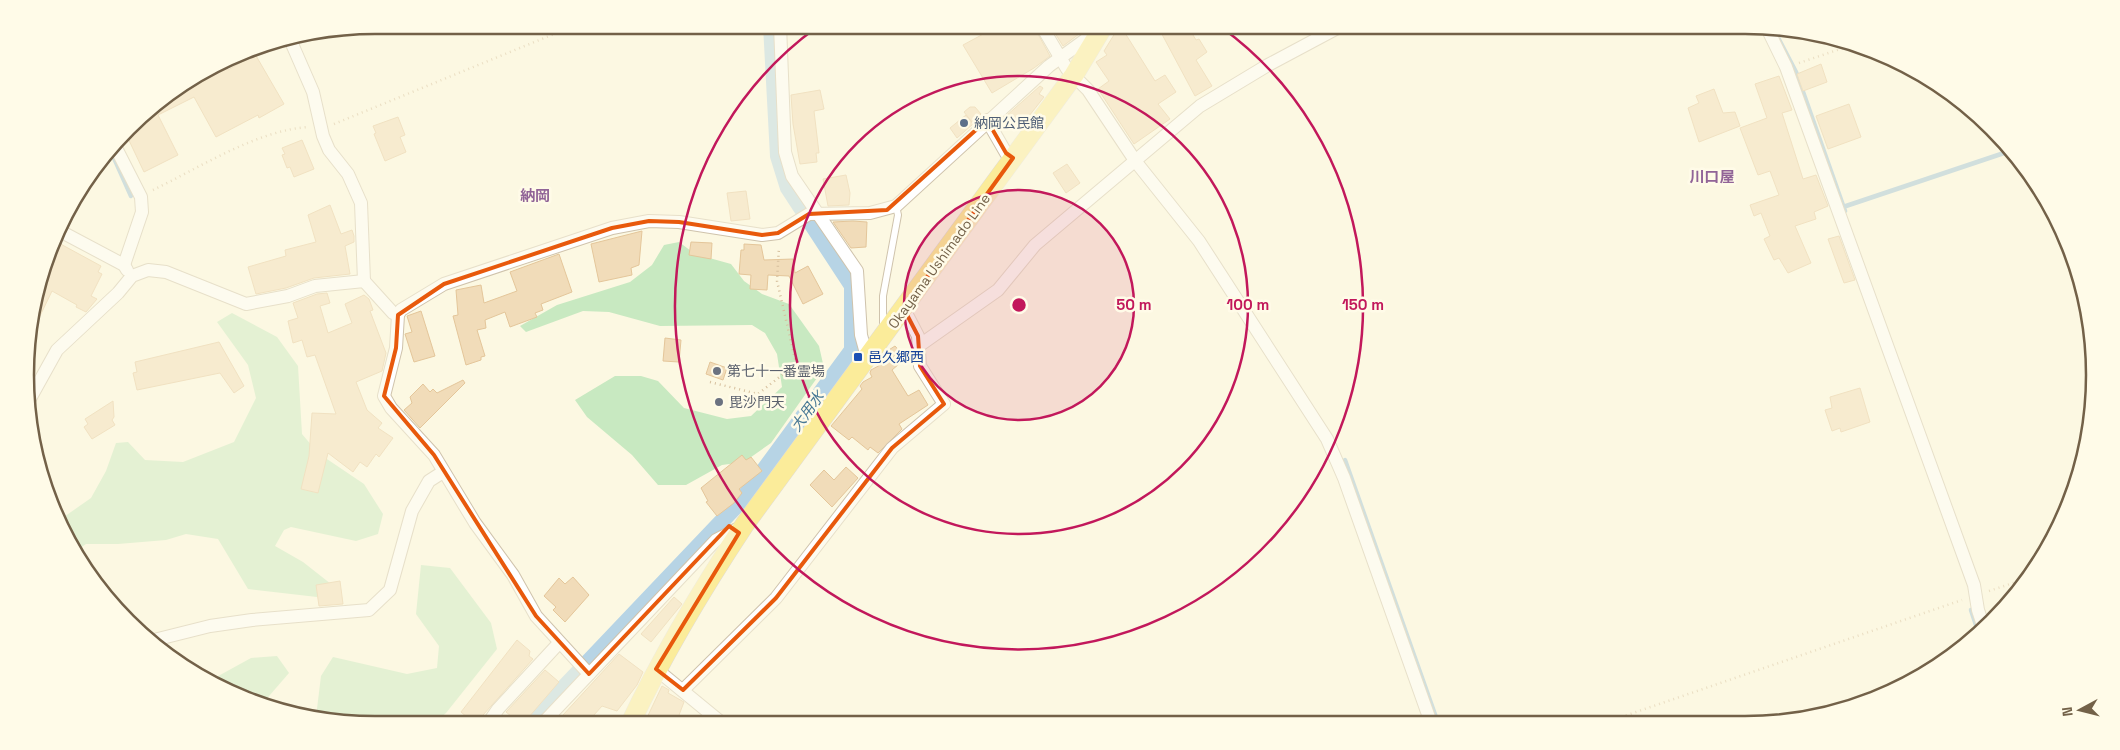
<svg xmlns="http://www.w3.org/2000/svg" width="2120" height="750" font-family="'Space Grotesk','Noto Sans JP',sans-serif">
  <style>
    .green { fill: #c8e9c1 }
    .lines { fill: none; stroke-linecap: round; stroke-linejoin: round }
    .stream { stroke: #9dc1d7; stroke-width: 4.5 }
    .canal { stroke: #b7d4e5; stroke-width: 16 }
    .building { fill: #f1dcb9; stroke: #e4c69a }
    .service-casing { stroke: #cfc3ac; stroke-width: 8 }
    .minor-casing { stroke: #cfc3ac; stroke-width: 14 }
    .primary-casing { stroke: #e0dcd7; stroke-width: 20 }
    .path { stroke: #d6bf9d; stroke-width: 2.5; stroke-dasharray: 1 4; stroke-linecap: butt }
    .service { stroke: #fff; stroke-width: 6 }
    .minor { stroke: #fff; stroke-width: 12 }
    .primary { stroke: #fbec9a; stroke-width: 19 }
    .marked { fill: none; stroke: #e8590c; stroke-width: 4; stroke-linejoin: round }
    .ring { fill: none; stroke: #c2185b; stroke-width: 2.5 }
    .service-dot { fill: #5c6f8a; stroke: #fffbe8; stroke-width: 2 }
    .transit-dot { fill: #1a4fb4; stroke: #fffbe8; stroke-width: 2 }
    .worship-dot { fill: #6b7280; stroke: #fffbe8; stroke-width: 2 }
    .labels { text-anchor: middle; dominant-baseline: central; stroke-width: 5; stroke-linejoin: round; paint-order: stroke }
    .service-label { font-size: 14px; fill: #4e5e75; stroke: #fffbe8; text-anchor: start }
    .street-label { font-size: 14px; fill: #736148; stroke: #fffbe8 }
    .transit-label { font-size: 14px; fill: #164399; stroke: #fffbe8; text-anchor: start }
    .worship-label { font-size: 14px; fill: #5b616d; stroke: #fffbe8; text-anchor: start }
    .neighbourhood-label { font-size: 15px; font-weight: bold; fill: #916497; stroke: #fffbe8 }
    .water-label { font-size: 15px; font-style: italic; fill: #487895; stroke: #fffbe8 }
    .rim { fill: none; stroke: #736148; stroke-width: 2.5 }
    .centre { fill: #c2185b; stroke: #fffbe8; stroke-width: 2.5 }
    .ring-label { font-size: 15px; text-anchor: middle; font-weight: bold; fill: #c2185b; stroke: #fffbe8; stroke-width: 5; stroke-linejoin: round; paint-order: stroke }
  </style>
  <rect width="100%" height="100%" fill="#fcf8e2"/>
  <!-- green -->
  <g class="green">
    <path d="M679,242L695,254L731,264L744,281L762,294L789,304L819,346L824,368L771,443L744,462L722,465L686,485H658L632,455L587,417L575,400L615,376H641L658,381L684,408L727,419L751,416L782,387L777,354L765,333L752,325L660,326L609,312L583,311L526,332L520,326L557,305L630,282L652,265L664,245Z"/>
    <path d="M232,313L277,337L298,366L302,434L318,453L364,484L383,514L378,534L356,541L291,527L284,530L275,546L303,562L331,584L317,597L248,589L218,539L186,534L166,540L118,544H86L76,551L61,519L91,498L106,471L116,443L128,442L145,460L183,462L234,442L256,398L248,365L217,322Z"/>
    <path d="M421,565L450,568L491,623L497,649L446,713L432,725H375L316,717L321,676L333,657L407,674L437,668L439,646L416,614Z"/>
    <path d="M277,656L289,673L263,703L211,680L251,658Z"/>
  </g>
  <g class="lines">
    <!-- stream -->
    <g class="stream">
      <path d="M1774,30L1796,72L1845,211"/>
      <path d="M110,149L131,196"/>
      <path d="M1843,207L2013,150"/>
      <path d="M1345,460L1438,723"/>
      <path d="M1971,610L1979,634"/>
    </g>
    <!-- canal -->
    <path class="canal" d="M528,725L741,501L852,350V286L788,188L778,156L771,25"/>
  </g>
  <!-- building -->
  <g class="building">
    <path d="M1000,25H1033L1050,56L1034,68L992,93L963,45Z"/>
    <path d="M1050,25H1091L1063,46Z"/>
    <path d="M1120,25L1155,81L1165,75L1176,92L1158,104L1170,119L1134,144L1098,89L1109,81L1096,62L1107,55L1104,51Z"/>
    <path d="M1157,25H1187L1196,40L1199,39L1207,52L1196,60L1212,86L1195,96Z"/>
    <path d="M255,54L284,104L259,118L258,115L216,137L194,97L158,115L178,155L144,172L125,132L144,112L223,63L228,70Z"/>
    <path d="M1821,64L1827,82L1803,91L1797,74Z"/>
    <path d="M1779,76L1792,110L1782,113L1803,179L1816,175L1828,206L1814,212L1816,219L1795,226L1811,263L1788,273L1779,258L1774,260L1764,239L1770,236L1761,213L1754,216L1750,205L1779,195L1770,171L1758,175L1740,128L1767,118L1755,84Z"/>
    <path d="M1040,86L1043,88L1039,94L1044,97L1018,130L1006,116Z"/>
    <path d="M1714,89L1723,113L1735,112L1740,126L1699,142L1688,108L1699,103L1696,96Z"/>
    <path d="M820,90L824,109L814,111L819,153H816L817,162L800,164L793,124L791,95Z"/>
    <path d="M1849,104L1861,137L1828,149L1816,116Z"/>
    <path d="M970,107H975L981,114L972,122L964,112Z"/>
    <path d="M966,115L973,124L957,138L950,128Z"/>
    <path d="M398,117L405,135L400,137L406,152L385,161L374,134L376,133L373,126Z"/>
    <path d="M302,140L314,169L294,177L290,167L287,168L282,155L285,154L282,148Z"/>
    <path d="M1067,164L1080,183L1066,193L1053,173Z"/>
    <path d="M846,175L850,193L849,205L828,206L823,179Z"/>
    <path d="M746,191L750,219L731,221L727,193Z"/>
    <path d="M330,205L341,234L352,230L354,236V242L345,246L350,274L314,278L286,288L256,294L248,267L286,256L285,250L316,242L308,215Z"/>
    <path d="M853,221L867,222L866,247L851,248L833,222Z"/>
    <path d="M642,231L639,265L631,268L632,275L599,282L591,244Z"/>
    <path d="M1839,236L1855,280L1844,283L1828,239Z"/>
    <path d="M55,241L101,266L98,272L102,274L91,296L97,299L86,312L76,307L77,305L52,291L38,320L32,318Z"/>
    <path d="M691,242L712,243L711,259L689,255Z"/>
    <path d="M744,244L761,245L764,260L793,259L795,273L808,266L823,294L803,304L789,276L768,275L767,290L750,289L751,275L739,274L741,250H744Z"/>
    <path d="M559,254L572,292L541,304L543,310L535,313L537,317L510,327L505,312L485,320L486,328L477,330L485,356L481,357V360L466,365L453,316L458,315L456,290L481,285L484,303L517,291L510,272Z"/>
    <path d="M327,293L330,303L320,306L328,333L352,323L345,304L364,295L369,299L373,310L370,311L386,353L382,371L356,382L367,410L382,423L378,428L393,438L379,457L376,454L367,467L360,462L353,472L328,453L318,493L301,489L309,456L312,413L336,414L315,355L307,357L302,340L293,343L288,321L298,318L293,303L317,294Z"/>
    <path d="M421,311L435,356L414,362L405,334L412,332L407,316Z"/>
    <path d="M665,338L681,340L679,362L663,361Z"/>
    <path d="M219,342L244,386L234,393L220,373L137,390L133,373L137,372L135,362Z"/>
    <path d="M895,346L906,358L892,370L908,396L919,390L928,405L899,424L902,429L878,453L870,447L868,450L852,437L849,440L831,426L862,389L860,386L863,382L872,377L870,373L871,370L882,364L879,360L884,353Z"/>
    <path d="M710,362L727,368L723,380L706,374Z"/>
    <path d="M463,380L465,383L420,428L404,410L412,403L410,397L423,384L430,392L433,389L437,393Z"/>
    <path d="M1860,388L1870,422L1841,432L1840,428L1832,431L1825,410L1832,408L1830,397Z"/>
    <path d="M113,401L114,417L112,420L115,425L92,439L84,427L88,424L85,419Z"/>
    <path d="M742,455L746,460L751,457L762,471L739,489L742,493L734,503L717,516L706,502L708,501L701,488Z"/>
    <path d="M846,467L858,478L832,507L810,485L824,470L834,480Z"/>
    <path d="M573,577L589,595L565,622L553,610L556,607L544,596L559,578L565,584Z"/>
    <path d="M340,581L343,604L319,606L316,585Z"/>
    <path d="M674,597L682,604L651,642L641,634Z"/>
    <path d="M517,640L530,651L529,656L533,659L475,724L461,712Z"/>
    <path d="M619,654L643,672L637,685L617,711L602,706L585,725H574L563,715Z"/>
    <path d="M545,670L559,682L522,725L506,712Z"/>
    <path d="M662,686L669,690L668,693L684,702L679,715L700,724H644Z"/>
  </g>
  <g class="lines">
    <defs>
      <path id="service" d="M883,328V296L898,215L896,206"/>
      <g id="minor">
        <path d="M780,25L785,152L792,176L857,271L861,335L867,357"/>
        <path d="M1041,25L1067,69L1088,90L1136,162L1199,241L1327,439L1344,478L1431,723"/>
        <path d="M1767,28L1786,67L1974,585L1978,610L1984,628"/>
        <path d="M289,37L313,92L323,136L329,150L348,174L361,203L364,281"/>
        <path d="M987,120L1006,153L1013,158"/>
        <path d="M114,144L141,197L142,212L124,265"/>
        <path d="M58,230L124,265L127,270"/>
        <path d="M920,345L998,290L1035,245L1200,106L1268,65L1343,25"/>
        <path d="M27,404L57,350L118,293L132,276L148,270L166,272L246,304L288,296L315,286L364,281L393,313L398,315"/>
        <path d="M150,641L210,626L252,620L369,610L390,590L412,511L429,481L443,472"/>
        <path d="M656,669L723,724"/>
        <path d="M589,674L536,616L513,575L475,523L434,455L391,408L384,396L396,348L398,315L401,310L444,284L612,228L649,221L679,222L762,235L778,233L809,214L870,213L896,206L1049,66L1089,37L1098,36"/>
        <path d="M683,690L776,598L892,448L944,404L920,366L918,336L904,309"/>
        <path d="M487,725L498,709L559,643"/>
        <path d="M541,725L716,540L741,527"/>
      </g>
      <path id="primary" d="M630,724C663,654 702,589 745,524L1074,75L1104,25"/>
    </defs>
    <!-- service casing -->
    <use href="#service" class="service-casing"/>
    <!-- minor casing -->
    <use href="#minor" class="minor-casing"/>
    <!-- primary casing -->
    <use href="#primary" class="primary-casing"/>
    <!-- path -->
    <g class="path">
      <path d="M1799,63L1855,44"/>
      <path d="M334,124L576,25"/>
      <path d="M153,190C199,168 257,130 309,127"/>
      <path d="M710,382L758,394L782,375L795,359L777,281L779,247"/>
      <path d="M1989,591L2025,579"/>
      <path d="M1607,722L1962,600"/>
    </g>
    <!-- service -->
    <use href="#service" class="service"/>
    <!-- minor -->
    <use href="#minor" class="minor"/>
    <!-- primary -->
    <use href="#primary" class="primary"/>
  </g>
  <!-- marked area -->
  <path d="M0 0H2120V750H0ZM987,120L1006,153L1013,158L904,309L918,336L920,366L944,404L892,448L776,598L683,690L656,669L739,533L729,526L589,674L536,616L434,455L384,396L396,348L398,315L444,284L612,228L649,221L679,222L762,235L778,233L809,214L887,210Z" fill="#fcf8e2" fill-opacity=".55" fill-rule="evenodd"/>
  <path class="marked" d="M987,120L1006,153L1013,158L904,309L918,336L920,366L944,404L892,448L776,598L683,690L656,669L739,533L729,526L589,674L536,616L434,455L384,396L396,348L398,315L444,284L612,228L649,221L679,222L762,235L778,233L809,214L887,210Z"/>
  <!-- distance rings -->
  <circle cx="1019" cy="305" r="115" fill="#c2185b" fill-opacity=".12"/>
  <g class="ring">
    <circle cx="1019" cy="305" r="115"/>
    <circle cx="1019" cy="305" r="229"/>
    <path d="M1221 27A344 344 0 1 1 817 27"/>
  </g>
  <!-- markers -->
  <circle class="service-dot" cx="964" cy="123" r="5"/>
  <rect class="transit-dot" x="853" y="352" width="10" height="10" rx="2.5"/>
  <g class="worship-dot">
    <circle cx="717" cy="371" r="5"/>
    <circle cx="719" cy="402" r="5"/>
  </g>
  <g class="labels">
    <!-- service labels -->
    <g class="service-label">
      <text x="974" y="123">納岡公民館</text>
    </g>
    <!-- street labels -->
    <g class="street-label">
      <text transform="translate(939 261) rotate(-54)">Okayama Ushimado Line</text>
    </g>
    <!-- transit labels -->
    <g class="transit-label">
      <text x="868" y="357">邑久郷西</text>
    </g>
    <!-- worship labels -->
    <g class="worship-label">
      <text x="727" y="371">第七十一番霊場</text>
      <text x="729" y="402">毘沙門天</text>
    </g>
    <!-- neighbourhood labels -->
    <g class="neighbourhood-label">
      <text x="1712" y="176">川口屋</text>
      <text x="535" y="195">納岡</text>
    </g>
    <!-- water labels -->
    <g class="water-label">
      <text transform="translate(807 411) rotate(-54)">大用水</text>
    </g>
  </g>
  <!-- crop -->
  <path d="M0 0H2120V750H0ZM375 34H1745A341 341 0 0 1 2086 375V375A341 341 0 0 1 1745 716H375A341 341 0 0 1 34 375V375A341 341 0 0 1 375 34Z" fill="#fffbe8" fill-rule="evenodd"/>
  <path class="rim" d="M375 34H1745A341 341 0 0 1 2086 375V375A341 341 0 0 1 1745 716H375A341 341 0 0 1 34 375V375A341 341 0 0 1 375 34Z"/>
  <circle cx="1019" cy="305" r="8" class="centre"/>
  <g class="ring-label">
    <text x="1134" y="310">50 m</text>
    <text x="1248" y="310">100 m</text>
    <text x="1363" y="310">150 m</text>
  </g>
  <!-- north arrow -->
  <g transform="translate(2080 710) rotate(263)" stroke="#fffbe8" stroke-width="4" paint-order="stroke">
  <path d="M0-4L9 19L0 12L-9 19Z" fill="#736148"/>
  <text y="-8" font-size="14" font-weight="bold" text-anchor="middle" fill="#736148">N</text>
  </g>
</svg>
